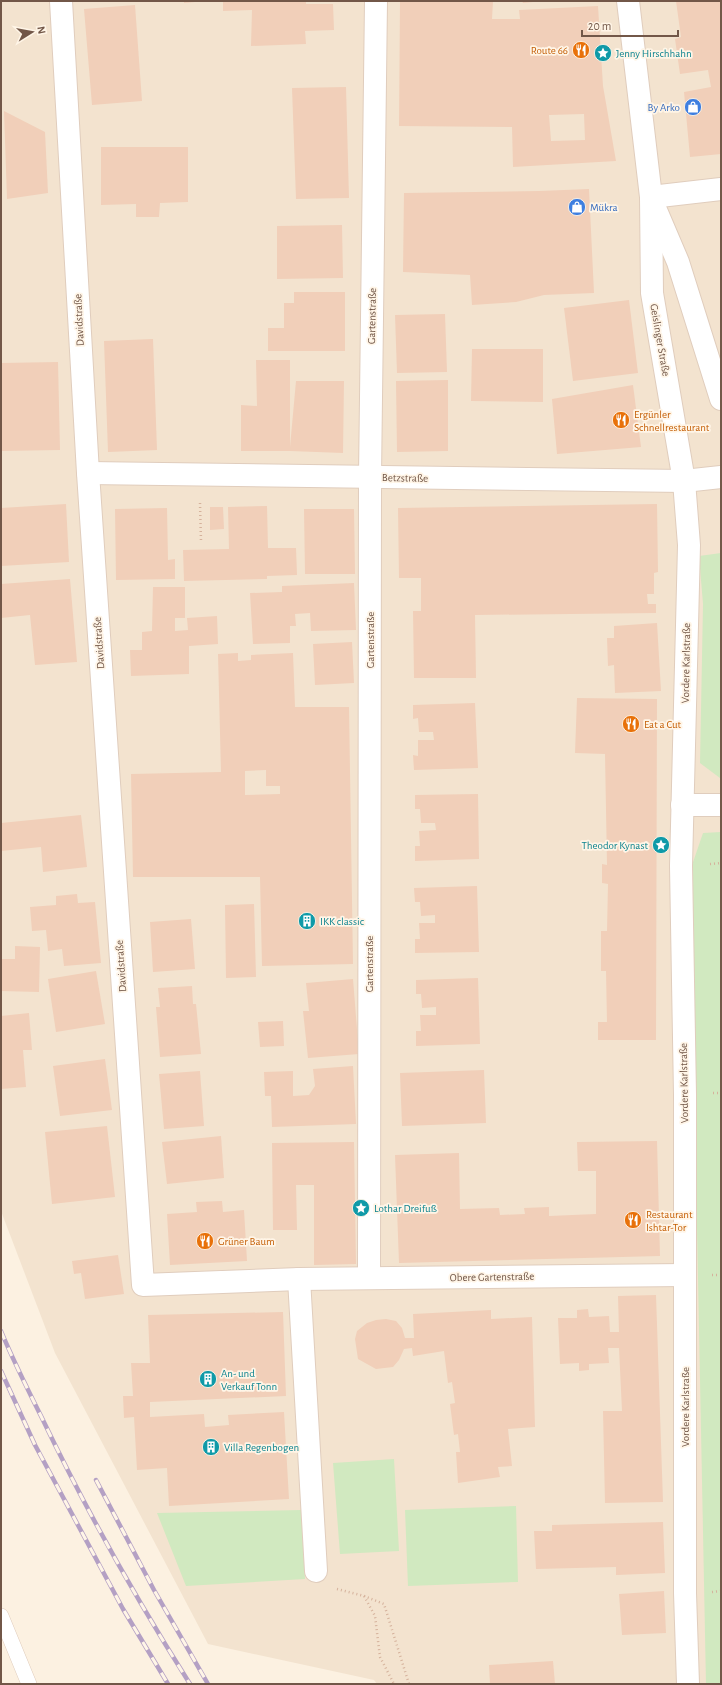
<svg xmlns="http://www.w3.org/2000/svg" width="722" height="1685" font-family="'Alegreya Sans',sans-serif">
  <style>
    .residential { fill: #f3e3cf }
    .green { fill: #d1e9c0 }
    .building { fill: #f1cfb9; fill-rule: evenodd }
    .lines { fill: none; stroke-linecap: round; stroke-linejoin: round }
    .service-casing { stroke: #e0cdbd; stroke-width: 16 }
    .pedestrian-casing { stroke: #e0cdbd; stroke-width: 24 }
    .minor-casing { stroke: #e0cdbd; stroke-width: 24 }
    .path { stroke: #d5b29c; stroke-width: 2.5; stroke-dasharray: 1 3; stroke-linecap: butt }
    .service { stroke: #fff; stroke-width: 15 }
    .pedestrian { stroke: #fff; stroke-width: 22 }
    .minor { stroke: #fff; stroke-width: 22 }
    .rail-casing { stroke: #b4a0c4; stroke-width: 4.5 }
    .rail { stroke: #fff5e7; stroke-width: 3; stroke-dasharray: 9; stroke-linecap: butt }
    .labels { text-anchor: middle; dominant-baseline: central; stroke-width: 3.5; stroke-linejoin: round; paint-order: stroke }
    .food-label { font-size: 11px; fill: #c56008; stroke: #fff5e7; text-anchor: start }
    .culture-label { font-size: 11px; fill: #0d838f; stroke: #fff5e7; text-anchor: start }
    .shop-label { font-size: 11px; fill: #366cbe; stroke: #fff5e7; text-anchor: end }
    .street-label { font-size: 11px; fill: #725748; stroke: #fff5e7 }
  </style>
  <rect width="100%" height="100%" fill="#fcf1e1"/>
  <!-- residential -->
  <path class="residential" d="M1,1H721V1684H377L374,1680L208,1644L55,1353L1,1211Z"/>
  <!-- green -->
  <g class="green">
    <path d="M721,553V778H720L700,763L703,604L699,556Z"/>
    <path d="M721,832V1684H706L690,871L703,833Z"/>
    <path d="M394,1459L399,1551L340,1554L333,1463Z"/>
    <path d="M516,1506L518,1582L408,1586L405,1510Z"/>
    <path d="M301,1510L305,1579L186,1586L157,1513Z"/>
  </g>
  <!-- building -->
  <g class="building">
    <path d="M184,1H195V2L184,3Z"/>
    <path d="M223,1H306V4H333L334,30L305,31L306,44L251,46L252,10L223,11Z"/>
    <path d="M400,1H493L492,19H520L519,10L598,6L603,86L616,161L513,167L512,127L399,126ZM584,114L585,140L551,141L549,115Z"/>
    <path d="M522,1H533V2L523,3Z"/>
    <path d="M676,1H721V154L690,157L684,92L711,87L708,70L680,74L675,39L681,37Z"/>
    <path d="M135,5L142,101L92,105L84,9Z"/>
    <path d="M346,87L349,198L296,199L292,88Z"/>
    <path d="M4,111L45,132L48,193L7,199Z"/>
    <path d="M101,147H188V202L160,203L159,217H136V204L101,205Z"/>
    <path d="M589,189L594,293L544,295L516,302L472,305L470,275L403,272L404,193L539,191Z"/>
    <path d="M342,225L343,278L277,279V226Z"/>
    <path d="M294,292H345V351H268V328H284V303H294Z"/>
    <path d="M629,300L638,373L573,381L564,308Z"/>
    <path d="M445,314L447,372L397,373L395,315Z"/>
    <path d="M153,339L157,450L108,452L104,341Z"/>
    <path d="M472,349H543V402L471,401Z"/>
    <path d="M256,360H290V447L296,381H344L343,453L290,451H241V405L257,406Z"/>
    <path d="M58,362L60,450L1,451V363Z"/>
    <path d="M448,380V451L397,452L396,381Z"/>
    <path d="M633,385L641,447L557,454L552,399Z"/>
    <path d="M66,504L69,562L1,566V508Z"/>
    <path d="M657,504L658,572L654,573V594H647L648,604H656V613L475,615L476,678H414L413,611H421V578H399L398,508Z"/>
    <path d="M267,506L268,548H296L297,575L267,576V579L184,581L183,550L229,549L228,507Z"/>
    <path d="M210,507H223L224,529L210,530Z"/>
    <path d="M167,508L168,560L175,559V579L116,580L115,509Z"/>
    <path d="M304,509H354L355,574H305Z"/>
    <path d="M70,579L77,662L35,665L30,615L1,618V584Z"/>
    <path d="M354,583L356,630L311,631L310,613L295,614L296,626H290V643L253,644L250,593L282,592V586Z"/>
    <path d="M153,587H185V618H175V631L188,630L187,618L217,616L218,644L189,646V674L131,676L130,650H142V632L152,631Z"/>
    <path d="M657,623L661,691L615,693L614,665L608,666L607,638H614V626Z"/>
    <path d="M352,642L354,683L315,685L313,644Z"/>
    <path d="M238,653V661L251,660V655L293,653L295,707H349L353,964L262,966L260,877H133L131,774L221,772L218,654ZM266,770V786H280V794L245,795V771Z"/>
    <path d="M577,698L657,699L656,1040H598V1022H607L606,971H601V931H607L608,884L602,883V864L607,865L605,754L575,753Z"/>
    <path d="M475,703L478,768L414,770L413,755L418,756V740H434L433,732H419L418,718L413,719V705Z"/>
    <path d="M478,794L479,859L415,861V846H420L419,831L436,830L435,823H421L420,809H415V795Z"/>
    <path d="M81,815L87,867L43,872L41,847L1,851V823Z"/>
    <path d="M477,886L479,952L415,953V939H420L419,923H435V915L421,916L420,902H415L414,888Z"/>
    <path d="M77,894L78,903L95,902L101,963L64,966L62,949L48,951L46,930L32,931L30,907L56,905V896Z"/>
    <path d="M254,904L256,977L226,978L225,905Z"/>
    <path d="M191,919L195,969L153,972L150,922Z"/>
    <path d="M15,946L40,947L39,992L1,991L2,959H15Z"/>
    <path d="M96,971L105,1024L56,1032L48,979Z"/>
    <path d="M478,978L480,1044L416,1046V1031H421L420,1015H436V1007L422,1008L421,994H416V980Z"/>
    <path d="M353,979L359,1054L308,1058L303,1011H309L306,983Z"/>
    <path d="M192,986L193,1004H196L201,1054L160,1057L156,1007H160L158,988Z"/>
    <path d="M29,1013L32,1050H23L26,1087L1,1089V1016Z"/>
    <path d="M283,1021L284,1046L260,1047L258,1022Z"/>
    <path d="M105,1059L112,1110L60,1116L53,1066Z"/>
    <path d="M353,1066L356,1124L272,1127L271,1096H265L264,1072L293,1071V1096L309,1095L315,1086L313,1069Z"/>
    <path d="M484,1070L486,1123L402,1126L400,1073Z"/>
    <path d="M200,1071L204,1126L164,1129L159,1074Z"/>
    <path d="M107,1126L115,1197L52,1204L45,1132Z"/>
    <path d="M221,1136L224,1178L167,1184L162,1142Z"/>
    <path d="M657,1141L660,1256L399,1263L395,1155L459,1153L460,1209L499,1208L500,1215L525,1214L524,1208L549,1207V1216L596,1214V1171H578L577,1142Z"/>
    <path d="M354,1142L356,1264L314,1265V1185H296L297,1230H273L272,1143Z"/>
    <path d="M222,1201L223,1212L244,1210L247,1261L170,1265L167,1214L197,1212L196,1202Z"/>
    <path d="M118,1255L124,1294L85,1299L81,1273L74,1274L72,1261Z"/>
    <path d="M656,1295L663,1502L605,1503L603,1411H622L619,1348H608L609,1363L589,1364V1370L579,1371V1363L560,1364L558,1318H577V1310L588,1309L589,1317L609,1316L610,1332H619L618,1296Z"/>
    <path d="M491,1310V1319L532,1317L535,1427L508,1429L512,1466L498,1467L500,1477L458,1483L456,1452H460L458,1434L454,1435L450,1404L455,1403L452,1382L448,1383L444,1351L413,1356L412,1348L404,1349L399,1360L393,1367L376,1369L358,1359L355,1339L357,1331L367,1323L376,1320L386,1319L396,1321L402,1328L405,1338H414L413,1314Z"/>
    <path d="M283,1312L286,1396L150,1402V1417L204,1414L205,1427L229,1425L228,1415L284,1412L289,1499L169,1506L167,1468L137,1470L134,1417L124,1418L123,1396H133L131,1363H150L148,1315Z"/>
    <path d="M663,1522L665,1573L616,1575V1567L536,1569L534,1531H552V1525Z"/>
    <path d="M664,1591L666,1633L622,1635L619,1594Z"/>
    <path d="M553,1661L555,1684H490L489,1665Z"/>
  </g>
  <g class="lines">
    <defs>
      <path id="service" d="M1,1616L29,1684"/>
      <path id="pedestrian" d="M651,197L721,189"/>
      <g id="minor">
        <path d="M61,1L88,473L143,1285L299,1279L685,1275"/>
        <path d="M628,1L651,197L652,293L684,481L689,545L681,866L685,1095V1593L688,1684"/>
        <path d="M655,208L678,262L721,399"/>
        <path d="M88,473L684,481L721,477"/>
        <path d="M682,805H721"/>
        <path d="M369,1278L370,477L376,1"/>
        <path d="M299,1279L316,1571"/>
      </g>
    </defs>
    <!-- service casing -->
    <use href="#service" class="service-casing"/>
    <!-- pedestrian casing -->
    <use href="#pedestrian" class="pedestrian-casing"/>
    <!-- minor casing -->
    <use href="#minor" class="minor-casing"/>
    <!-- path -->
    <g class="path">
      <path d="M200,503L201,541"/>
      <path d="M710,864L721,863"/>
      <path d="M713,1093H721"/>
      <path d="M712,1275H721"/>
      <path d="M337,1589L364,1596L375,1616L380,1657L394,1684"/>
      <path d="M712,1592L721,1591"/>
      <path d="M364,1596L384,1604L409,1684"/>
    </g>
    <!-- service -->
    <use href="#service" class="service"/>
    <!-- pedestrian -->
    <use href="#pedestrian" class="pedestrian"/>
    <!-- minor -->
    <use href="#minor" class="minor"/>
    <defs>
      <g id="rail">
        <path d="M1,1331C13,1360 27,1388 41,1416C86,1510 135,1597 190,1684"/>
        <path d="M1,1371L35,1445L123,1609L168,1684"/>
        <path d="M96,1480L154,1590L208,1684"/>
      </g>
    </defs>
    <!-- rail casing -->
    <use href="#rail" class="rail-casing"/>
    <!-- rail -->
    <use href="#rail" class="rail"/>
  </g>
  <!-- icons -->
  <defs>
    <symbol id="restaurant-disc" viewBox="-11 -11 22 22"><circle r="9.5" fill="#e8710a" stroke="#fff5e7"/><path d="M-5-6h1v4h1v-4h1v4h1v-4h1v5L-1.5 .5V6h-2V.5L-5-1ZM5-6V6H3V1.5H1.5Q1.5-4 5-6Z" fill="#fff"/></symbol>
    <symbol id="sight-disc" viewBox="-11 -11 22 22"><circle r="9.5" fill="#0f9aa8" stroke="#fff5e7"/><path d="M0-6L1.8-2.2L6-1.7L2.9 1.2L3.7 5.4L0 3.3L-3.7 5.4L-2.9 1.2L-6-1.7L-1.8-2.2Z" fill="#fff"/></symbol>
    <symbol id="shop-disc" viewBox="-11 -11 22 22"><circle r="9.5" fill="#3f7fe0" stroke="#fff5e7"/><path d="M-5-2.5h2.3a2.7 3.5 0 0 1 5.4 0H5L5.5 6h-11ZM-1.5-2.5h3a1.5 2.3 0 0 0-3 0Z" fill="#fff"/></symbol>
    <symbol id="building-disc" viewBox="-11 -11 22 22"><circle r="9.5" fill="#0f9aa8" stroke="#fff5e7"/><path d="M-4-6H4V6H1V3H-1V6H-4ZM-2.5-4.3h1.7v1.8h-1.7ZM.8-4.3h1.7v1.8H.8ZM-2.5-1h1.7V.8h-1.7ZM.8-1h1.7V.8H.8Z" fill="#fff"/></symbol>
  </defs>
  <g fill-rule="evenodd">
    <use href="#restaurant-disc" x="571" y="40" width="20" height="20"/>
    <use href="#sight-disc" x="593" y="43" width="20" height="20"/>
    <use href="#shop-disc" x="683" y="97" width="20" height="20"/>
    <use href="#shop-disc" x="567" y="197" width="20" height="20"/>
    <use href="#restaurant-disc" x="611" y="410" width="20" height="20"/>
    <use href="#restaurant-disc" x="621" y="714" width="20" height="20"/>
    <use href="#sight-disc" x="651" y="835" width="20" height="20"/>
    <use href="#building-disc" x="297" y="911" width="20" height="20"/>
    <use href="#sight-disc" x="351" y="1198" width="20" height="20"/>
    <use href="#restaurant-disc" x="623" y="1210" width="20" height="20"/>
    <use href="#restaurant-disc" x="195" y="1231" width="20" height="20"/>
    <use href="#building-disc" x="198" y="1369" width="20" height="20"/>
    <use href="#building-disc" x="201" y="1437" width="20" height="20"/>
  </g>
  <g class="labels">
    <!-- food labels -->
    <g class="food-label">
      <text x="568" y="50" text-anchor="end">Route 66</text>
      <text x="634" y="414">Ergünler<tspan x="634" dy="13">Schnellrestaurant</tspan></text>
      <text x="644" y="724">Eat a Cut</text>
      <text x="646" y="1214">Restaurant<tspan x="646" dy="13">Ishtar-Tor</tspan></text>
      <text x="218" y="1241">Grüner Baum</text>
    </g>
    <!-- culture labels -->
    <g class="culture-label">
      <text x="616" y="53">Jenny Hirschhahn</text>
      <text x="648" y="845" text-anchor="end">Theodor Kynast</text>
      <text x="320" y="921">IKK classic</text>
      <text x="374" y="1208">Lothar Dreifuß</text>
      <text x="221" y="1373">An- und<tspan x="221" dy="13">Verkauf Tonn</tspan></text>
      <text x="224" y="1447">Villa Regenbogen</text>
    </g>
    <!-- shop labels -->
    <g class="shop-label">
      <text x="680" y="107">By Arko</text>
      <text x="590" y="207" text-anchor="start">Mükra</text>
    </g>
    <!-- street labels -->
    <g class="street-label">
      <text transform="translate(372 316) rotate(-89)">Gartenstraße</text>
      <text transform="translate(79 320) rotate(-93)">Davidstraße</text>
      <text transform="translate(660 340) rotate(80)">Geislinger Straße</text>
      <text transform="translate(405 478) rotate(1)">Betzstraße</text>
      <text transform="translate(370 640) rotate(-90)">Gartenstraße</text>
      <text transform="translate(99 643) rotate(-94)">Davidstraße</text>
      <text transform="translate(686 663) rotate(-89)">Vordere Karlstraße</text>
      <text transform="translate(369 964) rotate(-90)">Gartenstraße</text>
      <text transform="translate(121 966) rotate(-94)">Davidstraße</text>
      <text transform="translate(684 1083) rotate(-91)">Vordere Karlstraße</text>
      <text transform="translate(492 1277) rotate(-1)">Obere Gartenstraße</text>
      <text transform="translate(685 1407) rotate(-90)">Vordere Karlstraße</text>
    </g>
  </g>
  <!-- border -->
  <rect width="722" height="1685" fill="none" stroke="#725748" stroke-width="4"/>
  <!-- north arrow -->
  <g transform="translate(32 32) rotate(79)" stroke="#fff5e7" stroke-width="3" paint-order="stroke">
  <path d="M0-3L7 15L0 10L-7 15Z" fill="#725748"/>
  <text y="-6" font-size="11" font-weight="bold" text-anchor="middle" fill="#725748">N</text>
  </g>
  <!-- scale -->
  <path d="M582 30v6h96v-6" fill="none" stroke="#725748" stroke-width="2"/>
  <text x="588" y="30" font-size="12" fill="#725748" stroke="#fff5e7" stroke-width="3" paint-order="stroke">20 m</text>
</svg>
